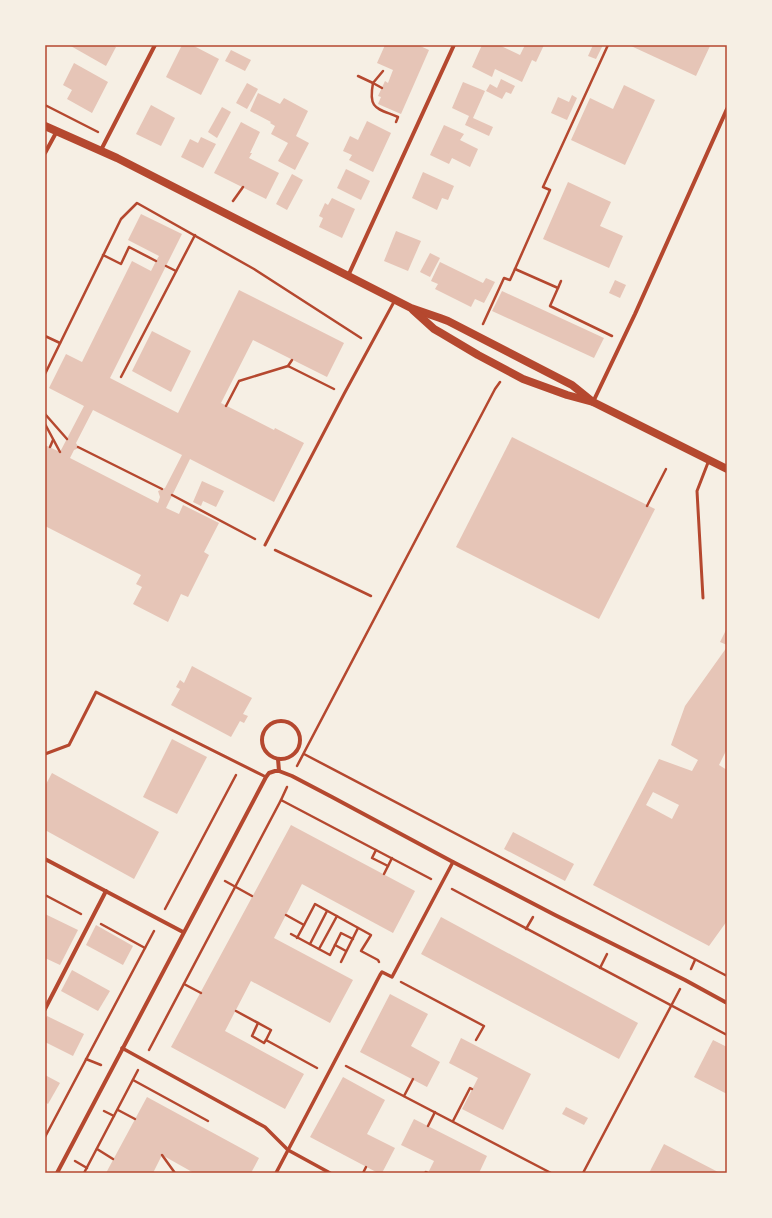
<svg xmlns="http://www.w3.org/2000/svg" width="772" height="1218" font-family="Karla,sans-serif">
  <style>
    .building { fill: #e6c5b7; fill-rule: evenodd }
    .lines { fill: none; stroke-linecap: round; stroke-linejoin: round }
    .path { stroke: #b5482f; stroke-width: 2.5 }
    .service { stroke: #b5482f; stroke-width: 3 }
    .pedestrian { stroke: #b5482f; stroke-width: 3.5 }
    .minor { stroke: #b5482f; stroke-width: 4 }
    .secondary { stroke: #b5482f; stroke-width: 8 }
    .neatline { fill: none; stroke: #b5482f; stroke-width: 1.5 }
  </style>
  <rect width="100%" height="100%" fill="#f6efe4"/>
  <!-- building -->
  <g class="building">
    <path d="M69,45H113L116,47L106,66Z"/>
    <path d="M182,45H192L219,59L201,95L166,77Z"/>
    <path d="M385,45H418L429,50L401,114L378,104L381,97L378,96L385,81L388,83L393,70L377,63Z"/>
    <path d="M482,45H499L520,55L525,45H544L536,62L532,60L522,82L495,69L492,77L472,67Z"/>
    <path d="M593,45H603L596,59L588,56Z"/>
    <path d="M631,45H709L710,46L696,76L631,46Z"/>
    <path d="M231,50L251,60L245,71L225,61Z"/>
    <path d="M74,63L108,82L92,113L67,99L72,90L63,85Z"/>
    <path d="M501,79L515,86L511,94L506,92L502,99L486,91L490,84L497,88Z"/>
    <path d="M463,82L485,91L473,118L493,127L489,136L465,125L469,116L452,108Z"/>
    <path d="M247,83L258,89L247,109L236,103Z"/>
    <path d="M624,85L655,100L625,165L571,140L590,98L613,109Z"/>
    <path d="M258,93L280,104L284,98L308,111L296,136L309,143L295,170L278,161L288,143L271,134L275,126L270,123L271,122L250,111Z"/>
    <path d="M572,95L577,98L567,120L551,113L558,97L569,102Z"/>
    <path d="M151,105L175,118L161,146L136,134Z"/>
    <path d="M222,107L231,112L217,138L208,132Z"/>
    <path d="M367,121L391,133L373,172L349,160L352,155L343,151L350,136L358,140Z"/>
    <path d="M241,122L260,132L250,153H252L249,158L279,173L266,199L214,173Z"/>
    <path d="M444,125L464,134L460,140L478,149L470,167L452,158L449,164L430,155Z"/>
    <path d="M201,137L216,144L203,168L181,157L190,139L198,143Z"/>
    <path d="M346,169L370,181L361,200L337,188Z"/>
    <path d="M423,172L454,186L448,200L442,198L437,210L412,198Z"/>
    <path d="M292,174L303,180L287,210L276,204Z"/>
    <path d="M568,182L611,202L600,226L623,236L609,268L543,239Z"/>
    <path d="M332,198L355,209L342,238L319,227L323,218L319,216L325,203L328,205Z"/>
    <path d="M141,214L182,234L110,378L178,413L239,290L344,343L327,377L253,340L221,403L274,430L275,428L304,443L274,502L190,459L166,508L179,514L183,505L219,523L204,552L209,555L188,597L181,594L168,622L133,604L142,587L136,584L141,575L45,526V445L60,452L84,406L49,388L66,354L82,362L132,261L151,271L156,261L159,256L128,240ZM93,410L182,455L165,488L158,491L160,497L158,503L70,458L74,450L79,448L76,443Z"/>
    <path d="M396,231L421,241L408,271L384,261Z"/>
    <path d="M430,253L440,258L430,277L420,272Z"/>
    <path d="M440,262L483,283L486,278L495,282L484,303L475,299L471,307L435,289L438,284L431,281Z"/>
    <path d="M615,280L626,285L620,298L609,293Z"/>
    <path d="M502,291L604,338L594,358L492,311Z"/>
    <path d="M152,331L191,351L171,392L132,371Z"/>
    <path d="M512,437L655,509L599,619L456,547Z"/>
    <path d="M202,481L224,491L216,507L203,501L201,506L193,502Z"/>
    <path d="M727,628V645L720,642Z"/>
    <path d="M727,647V749L719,765L727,770V921L709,946L593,885L659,759L692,771L698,760L671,745L685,706ZM653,792L679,805L672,819L646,805Z"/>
    <path d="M192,666L252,698L243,714L248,716L244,723L240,721L231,737L171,705L180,689L176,687L180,680L184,683Z"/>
    <path d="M172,739L207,757L177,814L143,797Z"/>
    <path d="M52,773L159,832L134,879L45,830V786Z"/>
    <path d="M291,825L415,891L393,933L302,884L274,938L353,980L330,1023L251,981L225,1031L304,1074L285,1109L171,1047Z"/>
    <path d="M513,832L574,864L565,881L504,849Z"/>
    <path d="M45,914L78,930L60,965L45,958Z"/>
    <path d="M441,917L638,1023L619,1059L421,954Z"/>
    <path d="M96,925L133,946L123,965L86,945Z"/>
    <path d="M72,970L110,991L98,1011L61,991Z"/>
    <path d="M390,994L428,1014L411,1046L440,1062L427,1087L360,1052Z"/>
    <path d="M47,1016L84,1034L73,1056L45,1042V1020Z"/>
    <path d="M461,1038L531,1074L503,1130L462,1109L478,1078L449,1063Z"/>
    <path d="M713,1040L727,1047V1094L694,1077Z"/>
    <path d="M45,1075L60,1083L48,1104L45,1102Z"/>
    <path d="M343,1077L385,1100L367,1134L395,1148L382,1173H378L310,1137Z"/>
    <path d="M147,1097L259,1158L251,1173H194L162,1155L153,1173H106Z"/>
    <path d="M566,1107L588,1118L584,1125L562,1114Z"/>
    <path d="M414,1119L487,1156L479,1173H428L434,1161L401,1145Z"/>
    <path d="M664,1144L720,1173H649Z"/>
  </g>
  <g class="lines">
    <!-- path -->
    <g class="path">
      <path d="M358,76L373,83L383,71"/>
      <path d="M382,88L373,83C368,110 377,108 398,117L396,122"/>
      <path d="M45,105L98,132"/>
      <path d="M233,201L243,187"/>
      <path d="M103,255L121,264L129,247L156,261"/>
      <path d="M166,266L176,271"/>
      <path d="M515,269L550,190L543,187L608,45"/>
      <path d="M558,288L561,281"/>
      <path d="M483,324L504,278L510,280L515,269L558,288L550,306L612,336"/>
      <path d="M45,336L60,343"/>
      <path d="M288,366L292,360"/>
      <path d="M45,374L121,219L137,203L254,269L361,338"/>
      <path d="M121,377L195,235"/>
      <path d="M226,406L239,381L288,366L334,389"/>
      <path d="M45,414L67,439"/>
      <path d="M45,424L60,452"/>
      <path d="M50,447L53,440"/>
      <path d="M78,447L162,489"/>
      <path d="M172,495L255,539"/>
      <path d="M647,506L666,469"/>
      <path d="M275,550L371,596"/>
      <path d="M304,754L727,976"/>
      <path d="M297,766L495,389L500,382"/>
      <path d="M281,800L287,787"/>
      <path d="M376,850L372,858L388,866L384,874"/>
      <path d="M388,866L392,858"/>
      <path d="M225,881L252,896"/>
      <path d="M452,889L727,1035"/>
      <path d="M45,895L81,914"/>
      <path d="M165,909L236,775"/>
      <path d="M286,915L304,925L315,904L371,935L361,951L378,960L379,962"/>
      <path d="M101,924L145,948"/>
      <path d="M526,929L533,917"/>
      <path d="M291,934L330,955L341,933L353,939"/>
      <path d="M297,938L304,925"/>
      <path d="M310,944L327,911"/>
      <path d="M335,945L346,951"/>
      <path d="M319,949L337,916"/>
      <path d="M341,962L358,928"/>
      <path d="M600,968L607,954"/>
      <path d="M691,969L695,960"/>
      <path d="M401,982L484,1026L476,1040"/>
      <path d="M184,984L201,993"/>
      <path d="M236,1011L271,1030L266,1040L317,1068"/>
      <path d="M258,1023L252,1036L264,1043L266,1040"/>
      <path d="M149,1050L281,800L431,879"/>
      <path d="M86,1059L101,1065"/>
      <path d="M346,1066L551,1173"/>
      <path d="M133,1080L208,1121"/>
      <path d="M404,1096L413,1079"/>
      <path d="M118,1110L135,1119"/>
      <path d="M104,1111L114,1116"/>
      <path d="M453,1121L470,1088L472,1089"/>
      <path d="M428,1126L435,1112"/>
      <path d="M45,1137L154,931"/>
      <path d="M97,1149L113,1159"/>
      <path d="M162,1155L175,1173"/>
      <path d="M75,1161L87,1168"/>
      <path d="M84,1173L138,1070"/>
      <path d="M363,1173L366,1167"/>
      <path d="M425,1173L426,1172L428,1173"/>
      <path d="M583,1173L680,989"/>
    </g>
    <!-- service -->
    <g class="service">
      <path d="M265,545L344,394L395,300"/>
      <path d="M703,598L697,491L709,460"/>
      <path d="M45,754L69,745L96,692L266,777"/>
    </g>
    <!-- pedestrian -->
    <g class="pedestrian">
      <path d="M122,1048L265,1127L288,1150L330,1173"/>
      <path d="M276,1173L380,975L382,972L392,977L453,862"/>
    </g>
    <!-- minor -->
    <g class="minor">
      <path d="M101,150L155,45"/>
      <path d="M45,153L57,131"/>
      <path d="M348,276L454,45"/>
      <path d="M593,402L635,314L727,109"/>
      <circle cx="281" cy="740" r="19"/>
      <path d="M278,759L279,771"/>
      <path d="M45,859L183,932"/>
      <path d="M45,1009L106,891"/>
      <path d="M57,1173L266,777L269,773L275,771H279L292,776L332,797L453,862L555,915L685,980L727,1003"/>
    </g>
    <!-- secondary -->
    <g class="secondary">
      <path d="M45,126L117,158L411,308L440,318L448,321L572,385L593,402"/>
      <path d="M413,310L434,329L441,333L478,355L523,379L567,395L593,402L727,469"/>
    </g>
  </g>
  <!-- border -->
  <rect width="772" height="1218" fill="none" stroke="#f6efe4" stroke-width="92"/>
  <rect x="46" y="46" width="680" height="1126" class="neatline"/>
</svg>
